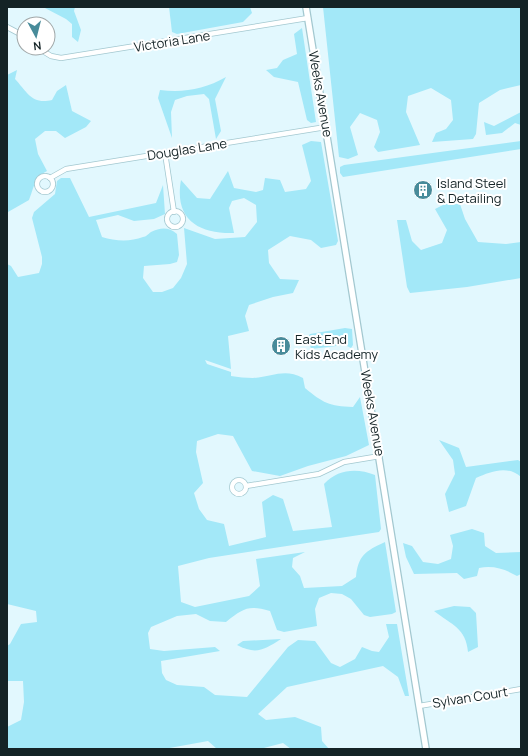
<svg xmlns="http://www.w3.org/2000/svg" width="528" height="756" font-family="Manrope,sans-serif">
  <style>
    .green { fill: #a3e8f8 }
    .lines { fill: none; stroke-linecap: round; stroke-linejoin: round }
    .minor-casing { stroke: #a3c8d0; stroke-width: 6 }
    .tertiary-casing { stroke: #a3c8d0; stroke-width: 8 }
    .minor { stroke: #fff; stroke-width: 4.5 }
    .tertiary { stroke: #fff; stroke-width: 5.5 }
    .labels { text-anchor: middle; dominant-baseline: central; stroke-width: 4; stroke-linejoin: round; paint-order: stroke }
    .street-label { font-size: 13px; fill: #142326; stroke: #fff }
    .poi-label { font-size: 13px; fill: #142326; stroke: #fff; text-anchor: start }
  </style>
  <rect width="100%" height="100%" fill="#e2f8fe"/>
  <!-- green -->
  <g class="green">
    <path d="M43,7H75L74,11L81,30L78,42L72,37V24L66,19Z"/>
    <path d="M169,7H250L252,13L243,22L177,34L172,32Z"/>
    <path d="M323,7H521V85L500,90L479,103L476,134L473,139L432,142L436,133L446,129L453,120L451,100L431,88L408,96L406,112L420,145L378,152L374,147L380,132L377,120L360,113L350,127L358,155L348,159L339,157Z"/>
    <path d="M302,28L316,122L311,123L307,120L298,82L274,77L266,70L277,68L283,60L297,54L294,34Z"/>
    <path d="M17,70L15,79C27,92 32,105 52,100L57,91L66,85L72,111L91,121L86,127L65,138L56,131H45L35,139L38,154L47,171C34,177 34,188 29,200L8,212L7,75Z"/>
    <path d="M226,77L215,99L221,131L216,139L209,99L204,94L187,96L175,100L171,112L172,138L158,98L160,90C184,93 205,89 226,77Z"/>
    <path d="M521,112V125L515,123L502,133L486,135L484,122L494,126Z"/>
    <path d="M311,141L321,142L338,241L336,245L321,248L311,240L290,236L268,250L269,263L280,279L299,280L293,293L273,297L249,305L245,316L249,331L228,336L231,369L205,360L207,364L231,372V376C238,377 246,378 253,378C273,377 284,368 303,378L305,388C323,403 329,406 353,407L360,397L369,445L346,456L308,466L280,476L252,471L233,436L218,434L197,441L196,452L203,483L194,493L199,509L207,520L224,524L229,546L266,537L262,502L273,495L283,499L293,531L332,527L324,484C338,469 357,468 375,475L381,529L379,532L209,558L178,566L181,602L195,607L249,596L260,586L256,559L305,552L293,558L292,567L300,576L304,588L342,586L356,577C358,556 365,551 385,542L396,612L392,614L370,617L364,615L351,599L342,594L331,593L319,598L315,609L317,626L284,632L277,630L270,611C248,605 244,608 226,622L210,621L196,614L177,616L151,627L148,633L150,649L164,651L215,647L220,651L161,661L162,673L166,680L177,685L204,687L215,695L247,697L288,647L298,640L315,641L331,663L340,667L355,659L362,647L372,651L379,652L389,637L386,624H397L409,696H405L398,677L383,666L287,687L258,714L266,720L295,717L321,727L322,741L329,749H291L283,743L260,749H217L208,741L164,749H7V727L21,720L24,702L23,681H7V646L10,644L21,624L37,622L36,611L7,604V264L11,266L18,277L39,273L42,264V257L32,218L34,212L55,194L57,181L61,178H70L89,217L156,203L163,185L165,214L154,219L134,221L118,215L96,220L102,237C115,241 130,242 143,237C146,237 148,234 151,232C161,227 169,227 177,234L179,255L177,262L170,264L144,266L143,278L153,292H162L173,288L181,278L187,264L184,228L215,239L245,237L257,222L256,205L244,198L232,201L229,208L234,233C198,234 174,219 181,180L197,198L210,199L228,171L234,188L256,192L263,190L265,178L280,180L285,192L306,189L311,181L302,145Z"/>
    <path d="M521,141V149L343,177L340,173V167L344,165Z"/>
    <path d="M445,204H460L465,219L478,242L506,244L521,242V278L467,287L410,293L407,287L397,220H406L412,241L421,250L442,243L447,230L435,209Z"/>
    <path d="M345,328L352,329L353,345L351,348L345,345L311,349L308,337L310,334Z"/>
    <path d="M439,440L459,448L466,467L518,460L521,462V477C508,465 491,471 476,478L466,506L449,512L445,494L455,474L453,460Z"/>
    <path d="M472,529L484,533L485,546L496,553L521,552V574L517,576C505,569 493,565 479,568L477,576L464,579L457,573L414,574L406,557L403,543L412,546L423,562L438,564L451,559L453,546L450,535Z"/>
    <path d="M454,606L470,607L476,613L478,647L468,652C466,628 452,625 434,611Z"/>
    <path d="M281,639C264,650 256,655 237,645L243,641Z"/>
  </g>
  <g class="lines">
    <defs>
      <g id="minor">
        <path d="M7,27L24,36"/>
        <path d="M38,48L51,56L61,58L308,18"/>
        <path d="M165,153L174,212"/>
        <circle cx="45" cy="184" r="8"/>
        <path d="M50,178L66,169L326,127"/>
        <circle cx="175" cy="219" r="8"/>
        <circle cx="239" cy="487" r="7"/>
        <path d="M246,486L319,474L344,462L380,456"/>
        <path d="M419,706L521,689"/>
      </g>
      <path id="tertiary" d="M306,7L426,749"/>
    </defs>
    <!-- minor casing -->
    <use href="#minor" class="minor-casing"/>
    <!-- tertiary casing -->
    <use href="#tertiary" class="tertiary-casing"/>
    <!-- minor -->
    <use href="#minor" class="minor"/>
    <!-- tertiary -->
    <use href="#tertiary" class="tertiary"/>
  </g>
  <!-- icons -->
  <defs>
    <symbol id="building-disc" viewBox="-11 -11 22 22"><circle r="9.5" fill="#488b9a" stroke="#fff"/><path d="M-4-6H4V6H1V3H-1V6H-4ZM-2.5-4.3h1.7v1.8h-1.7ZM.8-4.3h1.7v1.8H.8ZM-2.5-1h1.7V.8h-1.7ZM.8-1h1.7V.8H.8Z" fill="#fff"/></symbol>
  </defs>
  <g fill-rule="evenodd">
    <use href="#building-disc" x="412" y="179" width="22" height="22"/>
    <use href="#building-disc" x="270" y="335" width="22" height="22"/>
  </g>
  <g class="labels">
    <!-- street labels -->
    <g class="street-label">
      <text transform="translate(172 41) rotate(-9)">Victoria Lane</text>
      <text transform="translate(321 94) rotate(80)">Weeks Avenue</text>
      <text transform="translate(187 149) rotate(-9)">Douglas Lane</text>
      <text transform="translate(373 413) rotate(80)">Weeks Avenue</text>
      <text transform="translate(470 697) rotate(-9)">Sylvan Court</text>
    </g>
    <!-- poi labels -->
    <g class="poi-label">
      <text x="437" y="183">Island Steel<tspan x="437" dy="15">&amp; Detailing</tspan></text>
      <text x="295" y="339">East End<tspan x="295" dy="15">Kids Academy</tspan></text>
    </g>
  </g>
  <!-- border -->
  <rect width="528" height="756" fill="none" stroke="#142326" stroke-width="16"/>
  <!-- north arrow -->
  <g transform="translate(36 36) rotate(173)"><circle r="19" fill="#ffffff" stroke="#a1a7a8"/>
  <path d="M0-3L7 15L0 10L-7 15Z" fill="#488b9a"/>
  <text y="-6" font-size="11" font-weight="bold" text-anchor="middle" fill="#142326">N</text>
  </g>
</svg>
